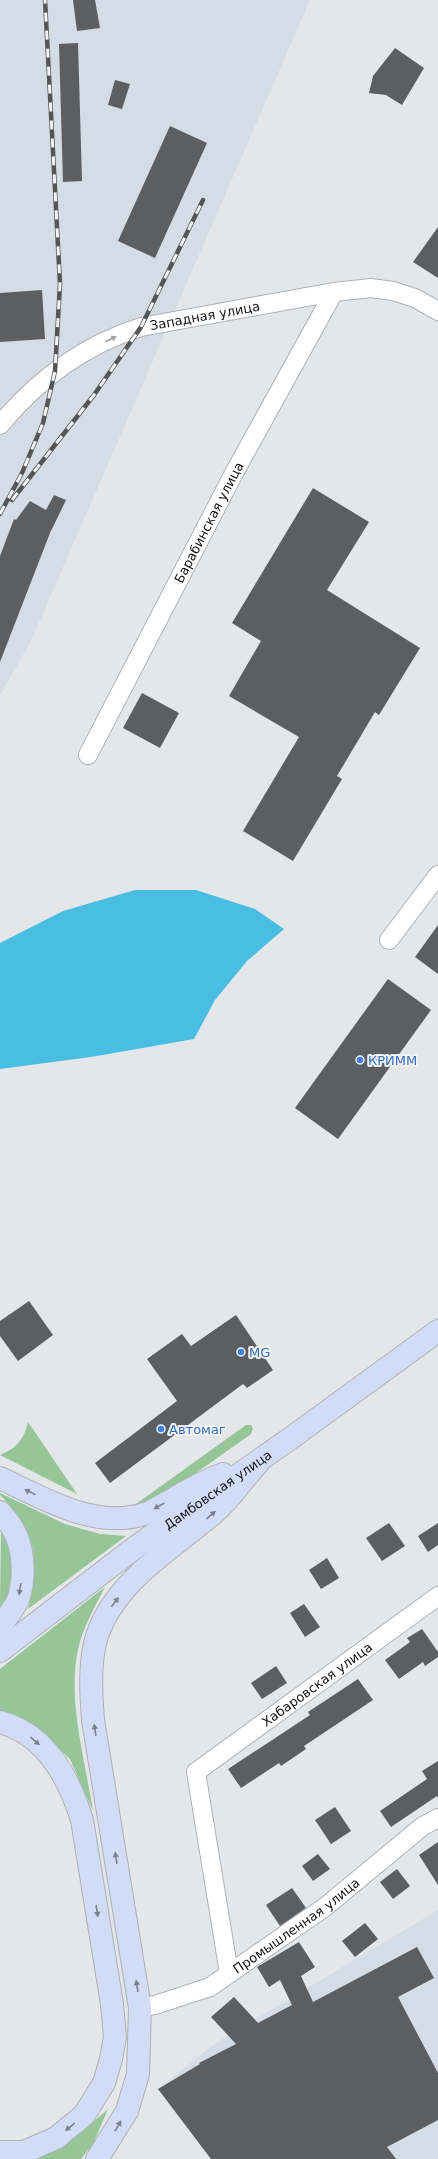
<svg xmlns="http://www.w3.org/2000/svg" width="438" height="2159" font-family="'DejaVu Sans',sans-serif">
  <style>
    .built { fill: #d4dce5 }
    .green { fill: #96c598 }
    .water { fill: #49bee2 }
    .building { fill: #5c5e61 }
    .lines { fill: none; stroke-linecap: round; stroke-linejoin: round }
    .minor-casing { stroke: #aeb1b3; stroke-width: 20 }
    .secondary-casing { stroke: #aeb1b3; stroke-width: 24 }
    .minor { stroke: #fff; stroke-width: 18 }
    .secondary { stroke: #d1ddf6; stroke-width: 22 }
    .rail-casing { stroke: #535556; stroke-width: 4.5 }
    .rail { stroke: #f1f4f7; stroke-width: 3; stroke-dasharray: 9; stroke-linecap: butt }
    .oneway { fill: #9fa0a0 }
    .oneway2 { fill: #7a818f }
    .shop-dot { fill: #3f7fe0; stroke: #f1f4f7; stroke-width: 1.5 }
    .labels { text-anchor: middle; dominant-baseline: central; stroke-width: 4; stroke-linejoin: round; paint-order: stroke }
    .street-label { font-size: 13px; fill: #101112; stroke: #f1f4f7 }
    .shop-label { font-size: 13px; fill: #366cbe; stroke: #f1f4f7; text-anchor: start }
  </style>
  <rect width="100%" height="100%" fill="#e4e7ea"/>
  <!-- built -->
  <g class="built">
    <path d="M0,0H310L31,641L0,695Z"/>
    <path d="M438,1910V2159H211L158,2089L214,2044Z"/>
  </g>
  <!-- green -->
  <g class="green">
    <path d="M28,1422L77,1494L0,1455C17,1448 24,1439 28,1422Z"/>
    <path d="M246,1425H251L253,1428L251,1434L158,1500L143,1504H136Z"/>
    <path d="M0,1493L65,1524L100,1534L126,1536L28,1609C39,1559 38,1533 0,1495Z"/>
    <path d="M1,1531C4,1538 10,1546 11,1554C14,1571 11,1596 0,1609Z"/>
    <path d="M105,1587C95,1606 85,1624 79,1645C66,1696 85,1760 93,1811L70,1759L37,1728L0,1714V1669Z"/>
    <path d="M108,2109L93,2144L81,2159H30C63,2148 82,2132 108,2109Z"/>
  </g>
  <!-- water -->
  <path class="water" d="M135,890H196L255,909L284,929L247,961L215,1000L194,1039L91,1057L0,1069V943L63,911Z"/>
  <!-- building -->
  <g class="building">
    <path d="M73,0H95L100,28L77,31Z"/>
    <path d="M78,43L82,181L63,182L59,44Z"/>
    <path d="M395,48L424,68L402,105L386,95L369,93L373,76Z"/>
    <path d="M115,80L130,84L122,109L108,105Z"/>
    <path d="M170,126L207,143L155,258L118,241Z"/>
    <path d="M438,227V278L413,262Z"/>
    <path d="M42,290L45,339L0,342V293Z"/>
    <path d="M313,488L369,522L327,590L420,648L379,715L375,712L337,776L342,779L293,861L243,831L299,737L229,696L261,641L232,623Z"/>
    <path d="M54,495L66,500L50,533L0,662V556L14,519L16,520L30,501L46,510Z"/>
    <path d="M142,693L179,713L160,748L123,728Z"/>
    <path d="M438,925V974L415,957Z"/>
    <path d="M388,979L431,1010L338,1139L295,1108Z"/>
    <path d="M29,1301L53,1335L18,1361L0,1336V1321Z"/>
    <path d="M236,1315L273,1370L247,1388L243,1384L110,1483L95,1463L177,1401L147,1359L182,1334L191,1346Z"/>
    <path d="M389,1523L405,1546L382,1561L366,1538Z"/>
    <path d="M438,1523V1545L428,1552L418,1536Z"/>
    <path d="M327,1558L339,1578L321,1589L309,1570Z"/>
    <path d="M304,1604L320,1627L305,1637L290,1613Z"/>
    <path d="M422,1629L438,1652V1657L425,1666L423,1662L399,1679L385,1660L410,1642L407,1638Z"/>
    <path d="M276,1666L287,1683L262,1699L251,1683Z"/>
    <path d="M358,1679L373,1700L304,1746L306,1749L281,1766L279,1763L241,1788L228,1769L310,1715L308,1712Z"/>
    <path d="M438,1761V1798L437,1796L391,1827L380,1811L427,1779L422,1771Z"/>
    <path d="M335,1807L351,1831L331,1844L315,1820Z"/>
    <path d="M438,1842V1885L419,1855Z"/>
    <path d="M318,1854L330,1869L313,1881L302,1866Z"/>
    <path d="M397,1869L410,1886L393,1899L380,1882Z"/>
    <path d="M292,1888L306,1908L280,1926L266,1905Z"/>
    <path d="M365,1923L378,1939L355,1957L342,1941Z"/>
    <path d="M299,1942L315,1967L301,1976L313,2002L417,1947L434,1978L398,1997L438,2073V2120L387,2147L396,2159H211L158,2089L200,2064L199,2063L236,2044L211,2017L234,1997L258,2023L292,2005L280,1980L269,1987L257,1967Z"/>
  </g>
  <g class="lines">
    <defs>
      <g id="minor">
        <path id="s1" d="M0,425C38,379 84,345 141,327L334,292L371,288L393,291L415,298L438,311"/>
        <path id="s2" d="M88,755L234,473L334,292"/>
        <path d="M389,940L438,875"/>
        <path id="s3" d="M229,1973L196,1772L438,1596"/>
        <path id="s4" d="M140,2008L155,2005L210,1987L325,1907L423,1826L438,1818"/>
      </g>
      <g id="secondary">
        <path d="M0,1478C43,1498 95,1530 144,1514C152,1512 159,1507 166,1503C184,1493 203,1481 223,1474"/>
        <path d="M0,1512C4,1517 10,1523 13,1529C24,1548 25,1576 19,1597C15,1608 7,1617 0,1626"/>
        <path id="s5" d="M0,1651L137,1546L291,1438L438,1331"/>
        <path d="M0,1722C46,1734 69,1778 82,1820L112,2004L115,2037L111,2059L104,2083L84,2115L56,2138L24,2152H0"/>
        <path d="M97,2159L127,2111L138,2074L140,2008L93,1720C91,1694 89,1661 97,1636C116,1580 172,1549 215,1512C231,1498 244,1478 259,1462"/>
      </g>
    </defs>
    <!-- minor casing -->
    <use href="#minor" class="minor-casing"/>
    <!-- secondary casing -->
    <use href="#secondary" class="secondary-casing"/>
    <!-- minor -->
    <use href="#minor" class="minor"/>
    <!-- secondary -->
    <use href="#secondary" class="secondary"/>
    <defs>
      <g id="rail">
        <path d="M12,500L94,395L141,327L203,200"/>
        <path d="M0,514L22,473L43,423L55,371L60,284L45,0"/>
      </g>
    </defs>
    <!-- rail casing -->
    <use href="#rail" class="rail-casing"/>
    <!-- rail -->
    <use href="#rail" class="rail"/>
  </g>
  <!-- one-way arrows -->
  <defs><path id="oneway-solid" d="M-6-.8H1V-3.2L6.5 0L1 3.2V.8H-6Z"/></defs>
  <use class="oneway" href="#oneway-solid" transform="translate(111 339) rotate(-25)"/>
  <g class="oneway2">
    <use href="#oneway-solid" transform="translate(30 1492) rotate(-154)"/>
    <use href="#oneway-solid" transform="translate(159 1506) rotate(151)"/>
    <use href="#oneway-solid" transform="translate(211 1515) rotate(-40)"/>
    <use href="#oneway-solid" transform="translate(20 1589) rotate(100)"/>
    <use href="#oneway-solid" transform="translate(115 1602) rotate(-52)"/>
    <use href="#oneway-solid" transform="translate(95 1730) rotate(-99)"/>
    <use href="#oneway-solid" transform="translate(35 1741) rotate(40)"/>
    <use href="#oneway-solid" transform="translate(116 1858) rotate(-99)"/>
    <use href="#oneway-solid" transform="translate(97 1911) rotate(81)"/>
    <use href="#oneway-solid" transform="translate(137 1986) rotate(-99)"/>
    <use href="#oneway-solid" transform="translate(118 2126) rotate(-60)"/>
    <use href="#oneway-solid" transform="translate(70 2127) rotate(141)"/>
  </g>
  <!-- markers -->
  <g class="shop-dot">
    <circle cx="360" cy="1060" r="4"/>
    <circle cx="241" cy="1352" r="4"/>
    <circle cx="161" cy="1429" r="4"/>
  </g>
  <g class="labels">
    <!-- street labels -->
    <g class="street-label">
      <text stroke="none"><textPath href="#s1" startOffset="239">Западная улица</textPath></text>
      <text stroke="none"><textPath href="#s2" startOffset="262">Барабинская улица</textPath></text>
      <text stroke="none"><textPath href="#s5" startOffset="271">Дамбовская улица</textPath></text>
      <text stroke="none"><textPath href="#s3" startOffset="353">Хабаровская улица</textPath></text>
      <text stroke="none"><textPath href="#s4" startOffset="179">Промышленная улица</textPath></text>
    </g>
    <!-- shop labels -->
    <g class="shop-label">
      <text x="368" y="1060">КРИММ</text>
      <text x="249" y="1352">MG</text>
      <text x="169" y="1429">Автомаг</text>
    </g>
  </g>
</svg>
